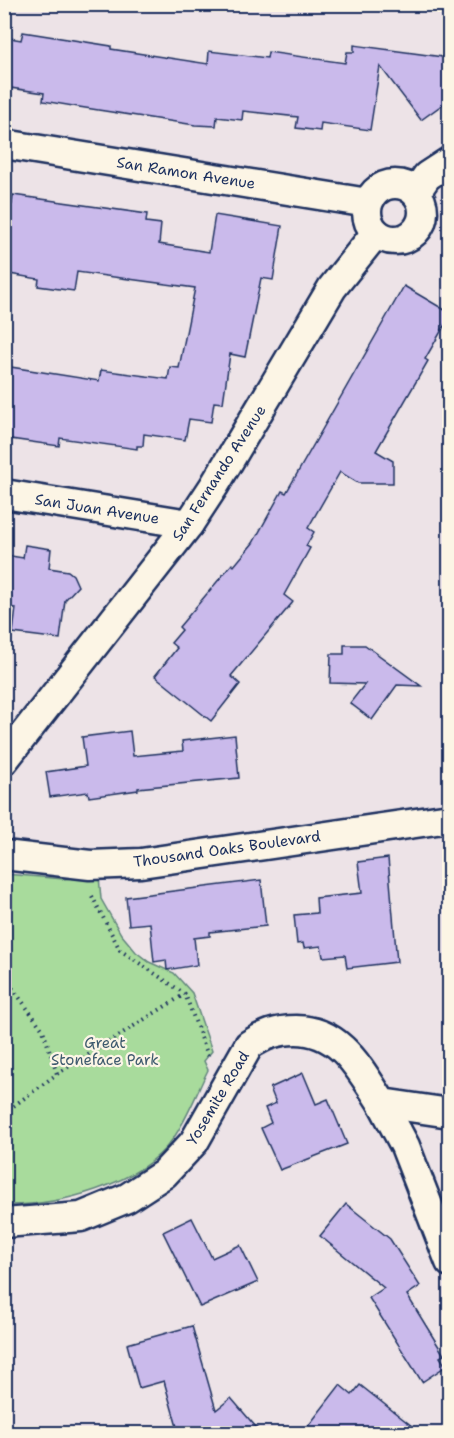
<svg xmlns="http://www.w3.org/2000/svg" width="454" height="1438" font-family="'Shantell Sans',sans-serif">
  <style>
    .green { fill: #a8db9c; stroke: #62857d; stroke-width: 1.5 }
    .building { fill: #cabaeb; stroke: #1b2f5e; stroke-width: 1.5 }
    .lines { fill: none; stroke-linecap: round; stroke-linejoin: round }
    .street-casing { stroke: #1b2f5e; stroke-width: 33 }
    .path { stroke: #1b2f5e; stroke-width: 4; stroke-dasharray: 1.5 4.5; stroke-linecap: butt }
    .street { stroke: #fcf5e5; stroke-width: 28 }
    .labels { text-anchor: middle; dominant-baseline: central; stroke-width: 4.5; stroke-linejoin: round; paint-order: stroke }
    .street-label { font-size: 15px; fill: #1b2f5e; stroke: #fcf5e5 }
    .park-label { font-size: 15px; fill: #3e5a6e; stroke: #fcf5e5 }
  </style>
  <rect width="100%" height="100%" fill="#ede3e7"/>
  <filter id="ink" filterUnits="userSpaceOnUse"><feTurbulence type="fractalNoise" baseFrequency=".0167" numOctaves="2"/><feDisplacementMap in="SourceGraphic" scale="12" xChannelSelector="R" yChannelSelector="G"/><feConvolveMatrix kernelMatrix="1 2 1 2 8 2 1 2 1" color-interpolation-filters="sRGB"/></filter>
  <g filter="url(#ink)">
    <!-- green -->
    <path class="green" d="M5,874L64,879L99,876L101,899L121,934L136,952L149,962L174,973L192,993L212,1051L204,1061L208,1070C197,1092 187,1120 172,1140C140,1185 57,1206 5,1205Z"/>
    <!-- building -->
    <g class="building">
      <path d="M23,32L111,46V49L208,64L209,51L267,58L268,52L345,63L347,52H354V45L450,58V99L421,120L380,66L370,130L321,123L320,131L296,128L298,117L243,111L242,120L217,117L216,126L195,125L79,107L43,101L44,93L4,87V37L21,40Z"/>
      <path d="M13,195L147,214L146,222L161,224L159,244L209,252L215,215L282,226L273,280L261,278L245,357L230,354L223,403L214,402L211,422L189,419L185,440L144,434L143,446H137V449L60,438L59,446L4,438V366L99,381L101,370L168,379L170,367L179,368L195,288L77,272L74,291L38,286L39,279L4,273V202L12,204Z"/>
      <path d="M404,286L450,313V316L425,359L428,361L376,451L393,461V483H358L340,472L308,528L314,532L306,546L310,548L284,595L293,602L231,676L240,684L211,721L155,676L177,648L171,643L182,630L179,627L232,564L234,566L253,543L282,491L286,493Z"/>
      <path d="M25,545L51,549L49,568L68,571L73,575L78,586L65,600L60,639L13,633L16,608L4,607V555L23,558Z"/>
      <path d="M344,645H365L421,686L397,685L372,720L350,703L365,684L330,683L331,654H344Z"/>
      <path d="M130,731L133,756L183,751L182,741L235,735L239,778L138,788V790L89,797L88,792L50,797L46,772L86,766L82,737Z"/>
      <path d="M388,858L397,962L347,968L345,955L323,957L321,946L304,948L303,943L297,944L294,915L317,913L316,898L362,893L358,862Z"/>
      <path d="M261,880L266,926L210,932V936L194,938L197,965L167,970L166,960L154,962L150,923L129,925L126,897Z"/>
      <path d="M303,1073L316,1104L328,1099L347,1144L280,1170L261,1128L271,1123L265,1108L276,1103L270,1088Z"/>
      <path d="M346,1204L390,1239L420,1286L407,1295L444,1355L440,1357L446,1366L422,1382L369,1298L384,1288L320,1236Z"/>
      <path d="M192,1218L212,1258L240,1245L258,1282L200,1307L163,1232Z"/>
      <path d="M192,1326L216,1410L231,1398L262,1434H179L164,1381L139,1388L127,1344Z"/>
      <path d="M340,1385L352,1395L360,1385L422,1434H302Z"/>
    </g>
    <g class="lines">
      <defs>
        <g id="street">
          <path d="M4,144L368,203"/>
          <circle cx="395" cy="212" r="28"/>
          <path d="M416,192L427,176L450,161"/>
          <path d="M4,494L189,524"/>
          <path d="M4,760L189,524L214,486L332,288L376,233"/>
          <path d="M4,855L90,865L141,863L450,818"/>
          <path d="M382,1103L405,1146L450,1262"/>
          <path d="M4,1223L81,1217L127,1198L164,1174L194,1142L249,1045C264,1035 277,1030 296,1030C341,1030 360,1070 382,1103L450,1113"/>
        </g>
      </defs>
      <!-- street casing -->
      <use href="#street" class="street-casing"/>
      <!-- path -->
      <g class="path">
        <path d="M92,896L120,950L185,994L208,1056"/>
        <path d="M4,972L11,986L43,1030L57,1074"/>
        <path d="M4,1113L57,1074L185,994"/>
      </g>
      <!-- street -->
      <use href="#street" class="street"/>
    </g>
  </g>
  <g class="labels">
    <!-- street labels -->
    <g class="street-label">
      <text transform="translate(186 173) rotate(9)">San Ramon Avenue</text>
      <text transform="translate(219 473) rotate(-57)">San Fernando Avenue</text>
      <text transform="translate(97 509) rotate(9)">San Juan Avenue</text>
      <text transform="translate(227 849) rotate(-8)">Thousand Oaks Boulevard</text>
      <text transform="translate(218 1098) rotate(-59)">Yosemite Road</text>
    </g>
    <!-- park labels -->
    <g class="park-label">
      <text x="105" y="1043">Great<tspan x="105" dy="17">Stoneface Park</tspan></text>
    </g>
  </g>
  <!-- margin -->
  <rect width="454" height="1438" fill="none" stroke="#fcf5e5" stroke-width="24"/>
  <rect x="12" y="12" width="430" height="1414" fill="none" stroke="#1b2f5e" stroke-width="2" filter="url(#ink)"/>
</svg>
